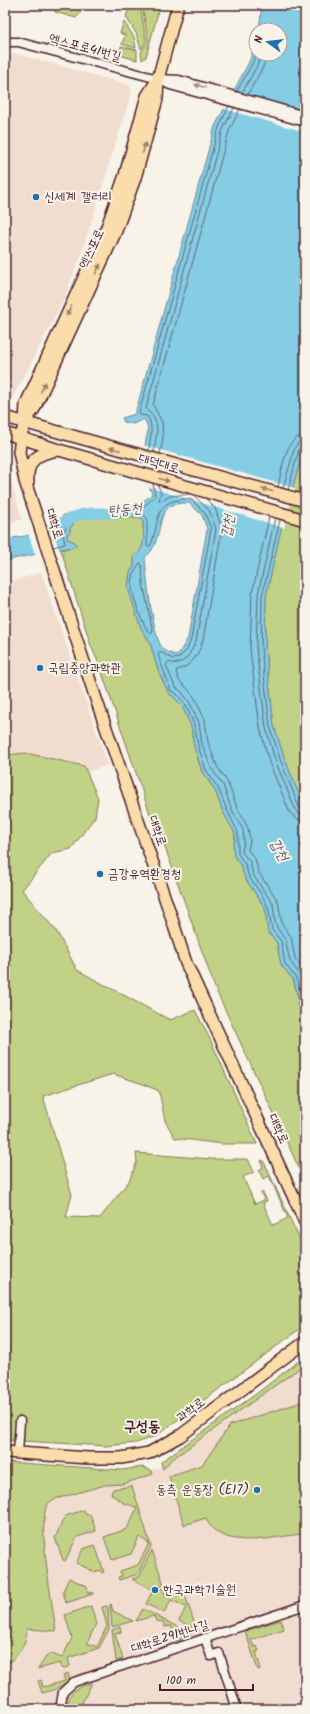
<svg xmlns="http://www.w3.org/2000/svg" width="310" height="1714" font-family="Kalam,'Poor Story',sans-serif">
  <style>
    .built { fill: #f0ddd0 }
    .green { fill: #c1d186; stroke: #867858 }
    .water { fill: #84cde5; stroke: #6d879b; fill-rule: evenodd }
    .pier { fill: #f7f3e8 }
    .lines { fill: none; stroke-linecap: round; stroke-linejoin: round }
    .shore { stroke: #616575; stroke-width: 1 }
    .river { stroke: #84cde5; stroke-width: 11 }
    .minor-casing { stroke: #4a1f2b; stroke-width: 11 }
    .major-casing { stroke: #4a1f2b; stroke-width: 14 }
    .minor { stroke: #f7f3e8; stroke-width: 8 }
    .major { stroke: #fbddab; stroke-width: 11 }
    .oneway { fill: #a0898a }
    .oneway2 { fill: #a27e6b }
    .poi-dot { fill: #1f6fb2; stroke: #f7f3e8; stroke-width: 1.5 }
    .labels { text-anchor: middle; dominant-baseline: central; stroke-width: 4; stroke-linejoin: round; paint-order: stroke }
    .street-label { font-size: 13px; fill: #4a1f2b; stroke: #f7f3e8 }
    .poi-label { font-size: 13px; fill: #4a1f2b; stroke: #f7f3e8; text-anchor: start }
    .water-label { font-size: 14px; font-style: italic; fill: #5b5363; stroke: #f7f3e8 }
    .quarter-label { font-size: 15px; font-weight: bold; fill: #4a1f2b; stroke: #f7f3e8 }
  </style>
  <rect width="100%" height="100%" fill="#f7f3e8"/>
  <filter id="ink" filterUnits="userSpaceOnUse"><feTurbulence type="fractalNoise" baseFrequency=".025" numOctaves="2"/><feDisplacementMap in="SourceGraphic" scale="8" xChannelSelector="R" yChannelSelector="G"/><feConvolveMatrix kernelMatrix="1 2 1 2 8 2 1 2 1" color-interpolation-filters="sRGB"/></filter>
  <g filter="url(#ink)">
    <!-- built -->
    <g class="built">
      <path d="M14,53L129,85L132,91L81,255L71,279L66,296L12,399L5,402V58Z"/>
      <path d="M5,461L22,519L5,524Z"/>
      <path d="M41,572L108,765L87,772L84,766L26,753L5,755V584Z"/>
      <path d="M305,1356V1709H5V1462L122,1470L143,1467L153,1470L161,1467V1462L166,1458L256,1394Z"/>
    </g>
    <!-- green -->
    <g class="green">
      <path d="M53,5H79L85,7L76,18L55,12Z"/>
      <path d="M130,5H140L146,41L141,49L136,33L126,17Z"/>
      <path d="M142,5H160L146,57L142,60L141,52L148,41Z"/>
      <path d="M124,22L134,37L136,48L122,44L125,35L120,33Z"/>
      <path d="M121,46L137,50V60L119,55Z"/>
      <path d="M305,443V810L284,757L274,726L265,648L266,596L281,529Z"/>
      <path d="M100,515C115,518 128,517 143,519C143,531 147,550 134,557V567L130,572L128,587L141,628L150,642L158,670L169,694L174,697L182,706L191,726L194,746L202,772L215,790L223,812L235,833L234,856L241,866L245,878L265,908L268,932L277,943L281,965L293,979L300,1005L303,1007L302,1014L305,1019V1181L215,988L156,822L150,814L99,664L91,646L61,550L76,546L67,539V535L70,531V528L73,525L74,519L85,516Z"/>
      <path d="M26,753L84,766L98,798L95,817L71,849L52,853L22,890L57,932L77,970L170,1020L195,1010L211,1041L257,1144H222L175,1138L165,1121L159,1091L143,1084L113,1074L43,1096L72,1195L66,1217L100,1218L129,1181L137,1162L136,1153L211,1159H248L254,1172L243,1177L255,1204L264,1200L261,1193L263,1192L267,1201L263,1203L273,1225L288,1218L269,1176L263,1179L259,1170L263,1168L261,1161L263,1160L305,1251V1325L156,1436L136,1443L106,1446L5,1440V755Z"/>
      <path d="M305,1356V1364L301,1367L171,1460L163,1469L161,1462L166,1458L256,1394Z"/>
      <path d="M305,1401V1529L300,1531L301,1534C273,1537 219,1552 206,1518L184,1525L169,1476L202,1465L230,1425Z"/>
      <path d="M5,1462L122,1470L143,1467L152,1471L153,1474L123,1484L105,1485L59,1498C54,1499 49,1501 47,1506C37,1522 53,1608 56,1631L27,1629C26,1649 17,1654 5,1667Z"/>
      <path d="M132,1486L151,1546L138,1574L119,1580L118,1577L122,1576L120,1571L138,1565L149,1543L139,1537L131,1554L112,1560L104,1537L127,1529L137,1508L128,1504L127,1505L111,1494L113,1489Z"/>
      <path d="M84,1510L86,1515L90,1514L96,1531L77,1537L65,1561L63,1560L55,1538L65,1516Z"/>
      <path d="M95,1545L104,1572L102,1573L100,1570L95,1572L76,1563L83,1549Z"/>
      <path d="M152,1550L164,1585L151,1589L132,1579L139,1577Z"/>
      <path d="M69,1578L87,1586L88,1593L92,1592L93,1594L66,1603L63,1591Z"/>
      <path d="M163,1588L166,1597L184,1592L195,1625L193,1628L179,1621L186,1607L171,1600L164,1613L146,1604L152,1592Z"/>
      <path d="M110,1604H111L113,1611L133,1621L112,1627Z"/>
      <path d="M91,1606L96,1624L87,1643L97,1647L107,1626L102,1607L107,1606L108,1607L109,1629L99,1648L68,1658L70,1666L62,1669L60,1663L38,1669L48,1654H52L62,1658L72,1638L65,1615Z"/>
      <path d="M143,1609L191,1634V1636L176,1641L171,1626L165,1627L163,1622L156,1621L154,1616L136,1621Z"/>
      <path d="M281,1620L284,1629L251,1640L254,1647L257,1646L259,1651L256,1652L261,1669L258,1670L245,1631Z"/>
      <path d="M120,1627L121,1632L115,1634L123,1659L116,1661L112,1630Z"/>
      <path d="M68,1673L70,1680L54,1690L42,1693L38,1681L41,1680L43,1687L65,1681L63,1675Z"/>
      <path d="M92,1683L79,1709H67C67,1692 78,1687 92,1683Z"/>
    </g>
    <!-- water -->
    <g class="water">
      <path d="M262,5H305V443L281,529L266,596L265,648L274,726L284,757L305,810V1019L302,1014L303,1007L297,1005L299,998L293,979L281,965L277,943L268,932L265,908L245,878L241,866L234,856L233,844L235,841V833L223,812L215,790L202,771L194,746L191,726L182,706L174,697L169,694L158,670L150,642L141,628L128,588L130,572L134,567V556C147,550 143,531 143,519C128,516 115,518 100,515L101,511C121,510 137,509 152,494C146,479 145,462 145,446C146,435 151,430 144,419L133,424L124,422L122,418L135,414L215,126L249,62L256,42V54H280V30H259ZM189,503L202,515L207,529L188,638L178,655C173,655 167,652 163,649C153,639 146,574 145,557C164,544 155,511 173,505C178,503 184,503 189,503Z"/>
      <path d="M72,513C73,519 75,523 70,528V531L67,535V539L75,542L76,546L13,559L5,563V541H9L13,538L26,536L55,523L64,515Z"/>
    </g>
    <!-- pier -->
    <g class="pier">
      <path d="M231,90V92L305,112V132L221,108Z"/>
      <path d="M143,445L295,488L284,528L148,487L144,469Z"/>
      <path d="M50,522L60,552L36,557L28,533Z"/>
    </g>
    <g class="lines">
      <!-- shore -->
      <g class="shore">
        <path d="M237,91L252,64L256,54"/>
        <path d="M242,93L257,66L261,54"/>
        <path d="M248,94L262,69L268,54"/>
        <path d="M149,451C149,438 155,428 147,416L140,415L139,413L219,127L229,106"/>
        <path d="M154,452C154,442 160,430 155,420C153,415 148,412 146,408L223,129L234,108"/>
        <path d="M160,454L163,439L162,422L153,405L229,131L240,109"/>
        <path d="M153,483L155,496L142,508L134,512L136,514L144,515L147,518V546H150C160,528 152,503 179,500C183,499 187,498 192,500L205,513L211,529L191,639L187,650L179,658L173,659L160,652L158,655L171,691L177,694L185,704L194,724L198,745L206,770L218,788L227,810L238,832V854L245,864L249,877L262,895L268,907L272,930L281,941L285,964L296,978L303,1001L305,1003"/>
        <path d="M158,485L161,493L159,500L160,502L170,496L189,494"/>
        <path d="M278,487C282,471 285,435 305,435"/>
        <path d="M283,488L295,447L299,442L305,441"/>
        <path d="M288,490L299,449L305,446"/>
        <path d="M193,495L209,510L216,529L196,641C190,654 184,668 168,662L166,665L175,687L181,691L190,703L199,723L202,744L211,768L223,785L231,808L243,830L244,841L242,852L250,862L253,875L273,904L275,922L277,928L285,939L290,961L300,975L305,988"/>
        <path d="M206,499L215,508L222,529L203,640C199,654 191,667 177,670L176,672L180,682L186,687L195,698L205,720L208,742L217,766L228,783L236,805L248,828L250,841L248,850L255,859L259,873L278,901L282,924L291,937L295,959L305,971"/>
        <path d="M269,517L252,594L250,650L260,728L269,762L290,813L297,819L305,821"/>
        <path d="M275,518L258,595L256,648L266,728L275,760L295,809L299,814L305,815"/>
        <path d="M280,520L262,596L261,648L270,727L280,759L299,807L305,810"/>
        <path d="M48,530L57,526L66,519L69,520L63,535L65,544L53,547"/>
        <path d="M140,563L142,565L143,583L153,632L151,634C144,630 132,595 132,586C132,578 135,568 140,563Z"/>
      </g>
      <!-- river -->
      <path class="river" d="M61,524C81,511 92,512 115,514"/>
      <defs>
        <g id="minor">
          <path d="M5,42H18L158,79L170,85L305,122"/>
          <path d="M159,79L179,80L305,116"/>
          <path d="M18,1453L20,1421"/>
          <path d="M205,1638L211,1656L219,1653L237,1709"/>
          <path d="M60,1709L63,1692L74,1682L305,1605"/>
        </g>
        <g id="major">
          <path d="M158,79L147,96L125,175L107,227L26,404L25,421L21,437L19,452L25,481L95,696L169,910L186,963L305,1222"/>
          <path d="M5,417L305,501"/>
          <path d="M25,421L34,409L116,231L135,178L157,99L158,79L178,5"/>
          <path d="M5,433L59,450L305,520"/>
          <path d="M28,482C26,460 38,453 58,450"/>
          <path d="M5,1452L88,1458H121L149,1453L180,1436L305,1342"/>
        </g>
      </defs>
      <!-- minor casing -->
      <use href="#minor" class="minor-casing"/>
      <!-- major casing -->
      <use href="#major" class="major-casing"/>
      <!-- minor -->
      <use href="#minor" class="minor"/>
      <!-- major -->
      <use href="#major" class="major"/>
    </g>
    <!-- one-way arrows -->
    <defs><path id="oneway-solid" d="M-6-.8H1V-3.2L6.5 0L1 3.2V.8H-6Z"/></defs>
    <use class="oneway" href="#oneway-solid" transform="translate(200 86) rotate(-164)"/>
    <g class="oneway2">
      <use href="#oneway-solid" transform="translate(144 148) rotate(-75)"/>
      <use href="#oneway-solid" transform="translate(98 269) rotate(-65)"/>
      <use href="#oneway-solid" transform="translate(69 311) rotate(116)"/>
      <use href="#oneway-solid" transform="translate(43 387) rotate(-65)"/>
      <use href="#oneway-solid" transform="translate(115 449) rotate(-165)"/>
      <use href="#oneway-solid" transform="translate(164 480) rotate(16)"/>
      <use href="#oneway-solid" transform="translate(267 490) rotate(-165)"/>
    </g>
  </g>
  <!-- markers -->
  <g class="poi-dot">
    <circle cx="36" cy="197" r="4"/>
    <circle cx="40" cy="668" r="4"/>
    <circle cx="100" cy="874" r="4"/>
    <circle cx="257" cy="1490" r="4"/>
    <circle cx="155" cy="1590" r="4"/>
  </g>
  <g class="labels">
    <!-- street labels -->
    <g class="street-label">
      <text transform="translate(85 48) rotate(15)">엑스포로41번길</text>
      <text transform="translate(92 249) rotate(-65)">엑스포로</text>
      <text transform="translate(159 464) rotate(16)">대덕대로</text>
      <text transform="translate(54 524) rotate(72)">대학로</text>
      <text transform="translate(157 831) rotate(71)">대학로</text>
      <text transform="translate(278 1129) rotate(65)">대학로</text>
      <text transform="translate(191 1410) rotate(-37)">과학로</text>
      <text transform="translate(170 1637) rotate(-18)">대학로291번나길</text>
    </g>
    <!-- poi labels -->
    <g class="poi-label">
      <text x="44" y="197">신세계 갤러리</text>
      <text x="48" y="668">국립중앙과학관</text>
      <text x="108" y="874">금강유역환경청</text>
      <text x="249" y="1490" text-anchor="end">동측 운동장 (E17)</text>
      <text x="163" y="1590">한국과학기술원</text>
    </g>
    <!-- water labels -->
    <g class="water-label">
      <text transform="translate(125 510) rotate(-6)">탄동천</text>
      <text transform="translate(228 526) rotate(-81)">갑천</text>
      <text transform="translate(279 850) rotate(61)">갑천</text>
    </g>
    <!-- quarter labels -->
    <g class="quarter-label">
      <text x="142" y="1427">구성동</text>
    </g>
  </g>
  <!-- margin -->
  <rect width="310" height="1714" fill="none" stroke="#f7f3e8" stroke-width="20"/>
  <rect x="10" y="10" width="290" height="1694" fill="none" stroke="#4a1f2b" stroke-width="1.5" filter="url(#ink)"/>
  <!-- north arrow -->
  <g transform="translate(268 42) rotate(285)"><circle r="19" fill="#f7f3e8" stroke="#b29e9c"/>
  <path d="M0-3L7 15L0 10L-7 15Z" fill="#1f6fb2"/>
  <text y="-6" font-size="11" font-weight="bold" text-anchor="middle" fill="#4a1f2b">N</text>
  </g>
  <!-- scale -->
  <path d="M160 1684v6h93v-6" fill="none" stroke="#4a1f2b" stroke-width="2"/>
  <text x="166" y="1684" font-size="12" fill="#4a1f2b" stroke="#f7f3e8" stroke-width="3" paint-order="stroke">100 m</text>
</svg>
